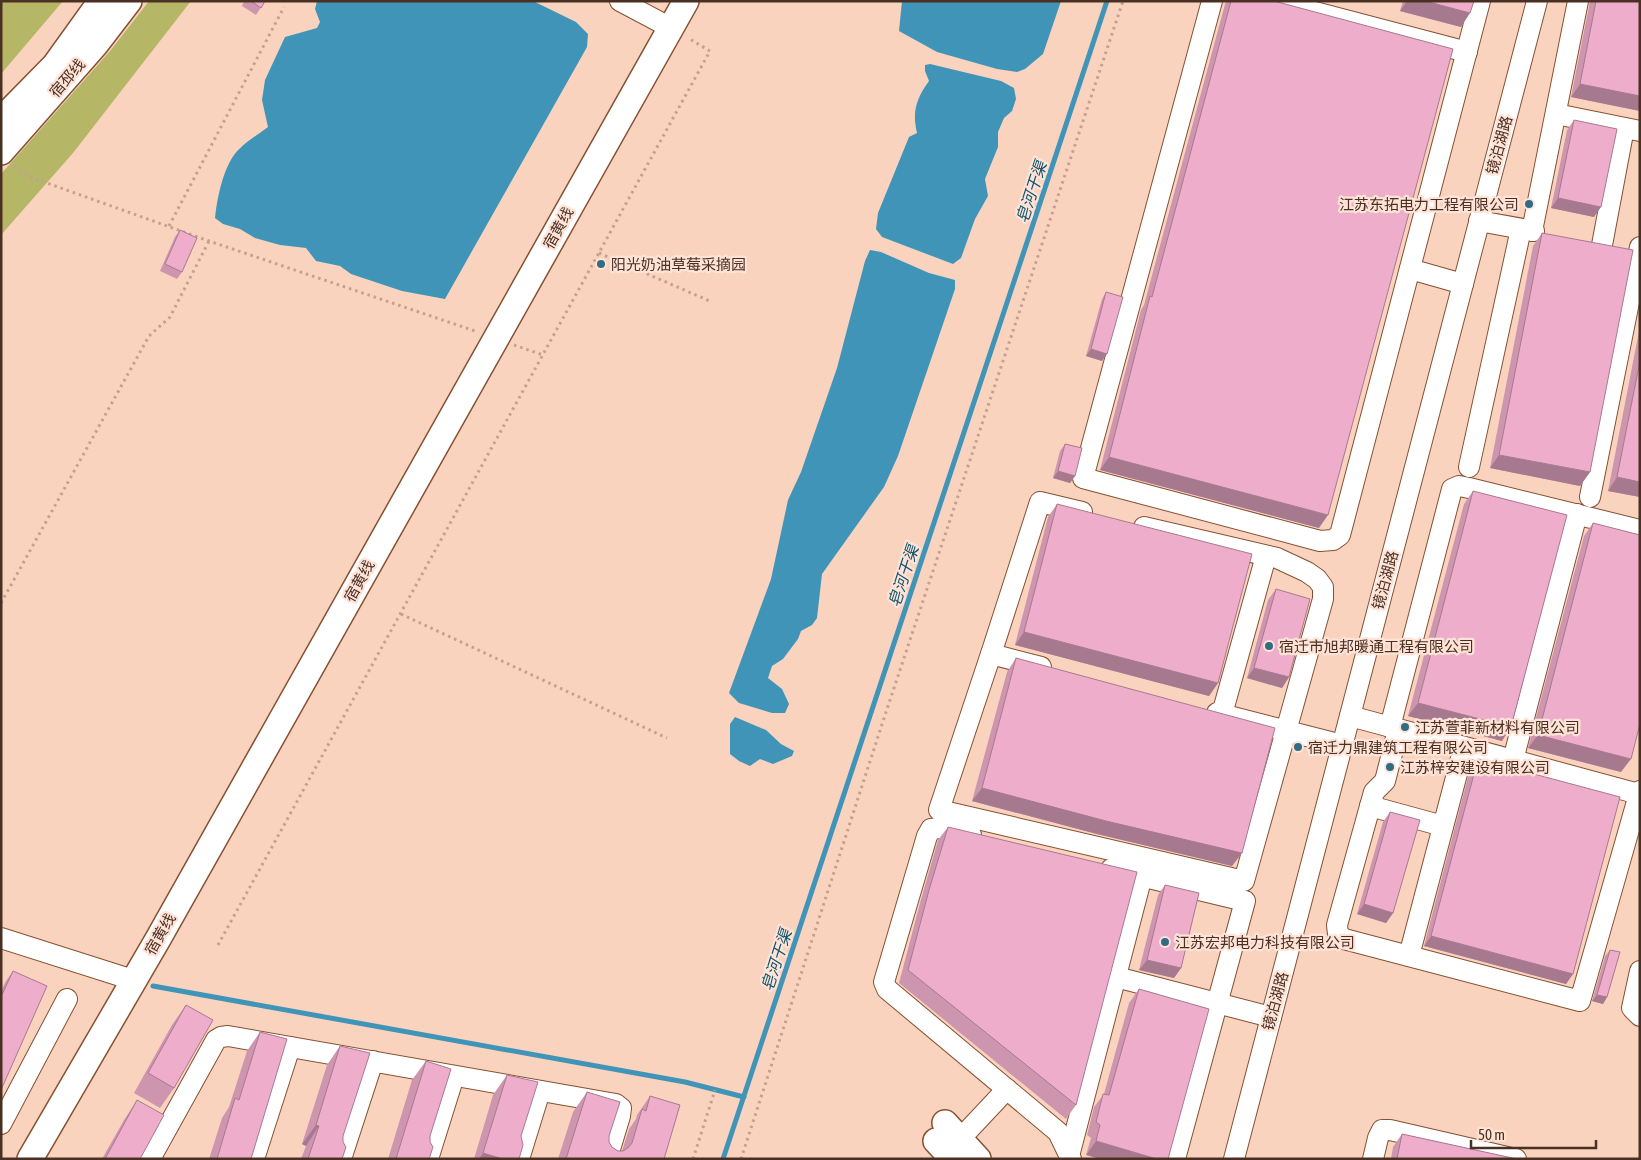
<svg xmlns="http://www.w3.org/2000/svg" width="1641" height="1160" font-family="'Asap Condensed','Noto Sans SC',sans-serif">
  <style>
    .green { fill: #b6b766 }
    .water { fill: #4094b8 }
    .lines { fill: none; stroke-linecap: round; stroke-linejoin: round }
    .stream { stroke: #4094b8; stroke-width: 5 }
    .minor-casing { stroke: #865030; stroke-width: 22 }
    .major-casing { stroke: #865030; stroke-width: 28 }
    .path { stroke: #c3a18f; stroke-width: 3; stroke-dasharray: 2.5 4; stroke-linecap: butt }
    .minor { stroke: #fff; stroke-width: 20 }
    .major { stroke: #fff; stroke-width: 25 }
    .wall { fill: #ce95af }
    .shaded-wall { fill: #a7798f }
    .building { fill: #efadcc; stroke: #a7798f }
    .poi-dot { fill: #326b84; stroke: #fee3d6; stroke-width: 2 }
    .labels { text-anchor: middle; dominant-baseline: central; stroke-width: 4.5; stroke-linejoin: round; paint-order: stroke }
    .street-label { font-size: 15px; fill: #493023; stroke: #fee3d6 }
    .poi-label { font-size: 15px; fill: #493023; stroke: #fee3d6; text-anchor: start }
    .water-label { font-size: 16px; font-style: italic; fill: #10546e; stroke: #fee3d6 }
  </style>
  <rect width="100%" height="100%" fill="#fad3bf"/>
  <!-- green -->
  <g class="green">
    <path d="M1,1H63L1,74Z"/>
    <path d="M149,1H191L73,153L1,235V174L110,51Z"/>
  </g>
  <!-- water -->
  <g class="water">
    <path d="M317,1H533L576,22L588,34L587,47L445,299L402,291L351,274L340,266L316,261L306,248L280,245L255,238L240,229L223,224L215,218C217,199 222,174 232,158C240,145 256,136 268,127L262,100L265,80L285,37L317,28L320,22L315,9Z"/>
    <path d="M902,1H1061L1043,54L1025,69L1017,72L997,69L937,52L899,31Z"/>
    <path d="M930,64L1001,81L1014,88L1016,99L1012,111L1004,118L998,132V147L985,179L988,196L975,219L961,258L953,264L882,237L876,229L878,213L909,137L917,133C912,112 916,99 929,81L925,71V65Z"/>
    <path d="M870,250L881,252L929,273L955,280V289L898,456L884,487L822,574L817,618L812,625L801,631L798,639L783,659L772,666L768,678L782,689L789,704L785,713H772L739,703L729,693L771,579L788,500L801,472L837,368L865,261Z"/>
    <path d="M735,717L766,730L781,744L794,751L792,756L773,764L760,759L750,766L739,761L730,754V724Z"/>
  </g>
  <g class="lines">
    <!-- stream -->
    <g class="stream">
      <path d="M153,986L685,1082L744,1097"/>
      <path d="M723,1159L1107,1"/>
    </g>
    <defs>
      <g id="minor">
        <path d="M620,1L671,28"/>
        <path d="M1212,1L1083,478L1320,541L1333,540L1340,535L1480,1"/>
        <path d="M1273,1L1467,52"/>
        <path d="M1556,114L1640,131"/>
        <path d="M1479,221L1534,231"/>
        <path d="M1532,231L1578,1"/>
        <path d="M1602,245L1624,128"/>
        <path d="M1410,269L1463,284"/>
        <path d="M1469,467L1521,229"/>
        <path d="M1590,497L1640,247"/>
        <path d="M991,654L1040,502L1082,512"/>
        <path d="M1041,667L991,654L939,810L1244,881L1323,599V587L1317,579L1307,572L1277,558L1144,527"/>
        <path d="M1217,713L1342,745"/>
        <path d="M1222,714L1266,556"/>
        <path d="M1350,716L1639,794"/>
        <path d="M1390,727L1452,489L1459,486L1469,488L1640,530"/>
        <path d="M1398,730L1385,781L1374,792L1337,925L1338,934L1344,939L1580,1001L1640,791"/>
        <path d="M1513,760L1577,514"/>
        <path d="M1370,806L1443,826"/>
        <path d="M971,835L939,828L931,829L927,836L884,982L887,989L1058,1132L1071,1159"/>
        <path d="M1111,869L1245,901L1175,1159"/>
        <path d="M1,938L133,980"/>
        <path d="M1409,956L1464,747"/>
        <path d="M1640,971L1632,1008L1640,1016"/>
        <path d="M1116,977L1271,1017"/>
        <path d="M1,1124L67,999"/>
        <path d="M960,1139L1007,1089"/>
        <path d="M1069,1156L1142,876"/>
        <path d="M150,1159L216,1040L221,1037L228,1036L616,1104L621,1108L620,1116L607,1159"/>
        <path d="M254,1159L290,1047"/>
        <path d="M341,1159L373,1061"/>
        <path d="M428,1159L454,1076"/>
        <path d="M519,1159L540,1091"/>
        <path d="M1234,1159L1537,1"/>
        <path d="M1373,1159L1378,1138L1382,1130H1390L1516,1159"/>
      </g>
      <g id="major">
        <path d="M1,120L55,65L101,1"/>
        <path d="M1,152L96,44L129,1"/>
        <path d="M945,1123L978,1159"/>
        <path d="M936,1141L953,1159"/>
        <path d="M30,1159L158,939L686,1"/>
      </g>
    </defs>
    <!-- minor casing -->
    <use href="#minor" class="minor-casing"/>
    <!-- major casing -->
    <use href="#major" class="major-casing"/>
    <!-- path -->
    <g class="path">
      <path d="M13,167L33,178L209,241L478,332"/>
      <path d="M169,226L284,7"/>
      <path d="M599,253L712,302"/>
      <path d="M514,345L543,355"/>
      <path d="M1,603L149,336L170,317L209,241"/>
      <path d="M401,614L667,738"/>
      <path d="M218,945L710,51L688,38"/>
      <path d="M693,1159L715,1090"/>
      <path d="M741,1159L886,712L1123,1"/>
    </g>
    <!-- minor -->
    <use href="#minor" class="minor"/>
    <!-- major -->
    <use href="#major" class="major"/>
  </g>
  <!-- wall -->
  <g class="wall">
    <path d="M244,1H265L256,15L242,6Z"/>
    <path d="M1227,1H1274L1319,528L1100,470L1141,310L1144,305L1225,4Z"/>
    <path d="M1403,1H1474L1461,27L1400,11Z"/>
    <path d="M1590,1H1640V111L1571,97Z"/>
    <path d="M1574,120L1594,217L1551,208L1567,130Z"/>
    <path d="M180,230L182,272L177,279L160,271L175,237Z"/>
    <path d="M1542,233L1590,472L1580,486L1490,468L1533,246Z"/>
    <path d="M1106,292L1102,361L1086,356L1102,299Z"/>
    <path d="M1640,326V497L1608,491Z"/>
    <path d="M1065,444L1075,476L1070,483L1053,478L1060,451Z"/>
    <path d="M1473,491L1502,741L1408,716L1464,504Z"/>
    <path d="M1057,504L1218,683L1209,696L1015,645L1048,517Z"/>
    <path d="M1593,523L1621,772L1528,748L1584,536Z"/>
    <path d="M1276,589L1289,677L1282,688L1247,678L1268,600Z"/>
    <path d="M1016,658L1242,853L1232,866L1097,834L972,801L1007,672Z"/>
    <path d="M1478,759L1573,974L1566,984L1424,946L1470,769Z"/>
    <path d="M1390,812L1393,913L1386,923L1357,914L1383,822Z"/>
    <path d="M948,827L1076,1105L1066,1119L899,983L920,903L938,840Z"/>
    <path d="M1165,885L1181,968L1174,978L1139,970L1158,895Z"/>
    <path d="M1610,950L1607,997L1603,1004L1592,1001L1605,956Z"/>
    <path d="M13,971L1,1090V991L6,981Z"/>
    <path d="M1139,989L1209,1009L1086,1155L1091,1138L1087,1135L1094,1107L1104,1094L1129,1003Z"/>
    <path d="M186,1005L174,1088L160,1108L134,1093L172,1025Z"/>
    <path d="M260,1032L251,1159H209L222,1118L229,1107L247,1051Z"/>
    <path d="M340,1046L343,1136L342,1159H301L306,1146L302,1144L327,1065Z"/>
    <path d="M426,1061L430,1136L429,1159H388L412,1080Z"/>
    <path d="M507,1075L519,1159H474L493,1095Z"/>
    <path d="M587,1092L609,1136V1142L612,1147L618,1151H622L629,1129L636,1119L637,1115L650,1096L664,1159H558L573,1112Z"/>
    <path d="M137,1100L140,1159H102L124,1120Z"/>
    <path d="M1402,1134L1517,1159H1391L1393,1147Z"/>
  </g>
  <!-- shaded-wall -->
  <g class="shaded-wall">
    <path d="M1407,1H1425L1470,13L1461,27L1400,11Z"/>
    <path d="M1580,84L1640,96V111L1571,97Z"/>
    <path d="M1558,198L1601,207L1594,217L1551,208Z"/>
    <path d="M1091,349L1107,354L1102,361L1086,356Z"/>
    <path d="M1499,455L1590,472L1580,486L1490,468Z"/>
    <path d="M1109,457L1328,515L1319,528L1100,470Z"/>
    <path d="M1058,471L1075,476L1070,483L1053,478Z"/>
    <path d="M1617,477L1640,482V497L1608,491Z"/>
    <path d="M1024,632L1218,683L1209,696L1015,645Z"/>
    <path d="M1254,668L1289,677L1282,688L1247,678Z"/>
    <path d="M1418,703L1511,727L1502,741L1408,716Z"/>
    <path d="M1538,735L1631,759L1621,772L1528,748Z"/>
    <path d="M982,788L1242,853L1232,866L1097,834L972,801Z"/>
    <path d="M1364,904L1393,913L1386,923L1357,914Z"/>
    <path d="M1431,936L1573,974L1566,984L1424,946Z"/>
    <path d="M1147,960L1181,968L1174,978L1139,970Z"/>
    <path d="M1597,995L1607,997L1603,1004L1592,1001Z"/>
    <path d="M316,1125L319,1126L306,1146L302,1144Z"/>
    <path d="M1096,1141L1157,1159H1100L1086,1155Z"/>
    <path d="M483,1153L503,1159H479Z"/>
  </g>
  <!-- building -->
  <g class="building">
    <path d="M251,1H265L261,8Z"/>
    <path d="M1231,1H1274L1453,49L1328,515L1109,457L1150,296L1152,297Z"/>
    <path d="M1425,1H1474L1470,13Z"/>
    <path d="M1596,1H1640V96L1580,84Z"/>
    <path d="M1574,120L1617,129L1601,207L1558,198Z"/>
    <path d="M180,230L197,238L182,272L165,264Z"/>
    <path d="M1542,233L1633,250L1590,472L1499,455Z"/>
    <path d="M1106,292L1123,297L1107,354L1091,349Z"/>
    <path d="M1640,361V482L1617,477Z"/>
    <path d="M1065,444L1082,448L1075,476L1058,471Z"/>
    <path d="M1473,491L1567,515L1511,727L1418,703Z"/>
    <path d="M1057,504L1252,554L1218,683L1024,632Z"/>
    <path d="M1593,523L1640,535V724L1631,759L1538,735Z"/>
    <path d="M1276,589L1310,599L1289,677L1254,668Z"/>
    <path d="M1016,658L1275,728L1242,853L1106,821L982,788Z"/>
    <path d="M1478,759L1620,797L1573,974L1431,936Z"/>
    <path d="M1390,812L1420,820L1393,913L1364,904Z"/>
    <path d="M948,827L1137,872L1076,1105L908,970L929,890Z"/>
    <path d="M1165,885L1199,893L1181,968L1147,960Z"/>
    <path d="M1610,950L1620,952L1607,997L1597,995Z"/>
    <path d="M13,971L47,986L1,1090V997Z"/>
    <path d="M1139,989L1209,1009L1168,1159H1157L1096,1141L1100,1125L1096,1122L1103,1094L1109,1095Z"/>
    <path d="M186,1005L213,1020L174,1088L148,1073Z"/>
    <path d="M260,1032L287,1039L251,1159H217L235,1098L239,1100Z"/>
    <path d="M340,1046L370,1053L343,1136V1142L346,1147L342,1159H308L319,1126L316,1125Z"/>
    <path d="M426,1061L451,1069L430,1136V1142L433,1147L429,1159H396Z"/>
    <path d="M507,1075L538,1082L521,1136L523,1145L519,1159H503L483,1153Z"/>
    <path d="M587,1092L620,1102L609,1136V1142L612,1147L618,1151H623L628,1148L632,1143L642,1109L646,1111L650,1096L680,1105L664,1159H566Z"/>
    <path d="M137,1100L164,1115L140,1159H105Z"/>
    <path d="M1402,1134L1517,1159H1397Z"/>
  </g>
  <!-- markers -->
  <g class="poi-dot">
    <circle cx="1529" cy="204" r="5"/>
    <circle cx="601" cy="264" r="5"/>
    <circle cx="1269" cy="646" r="5"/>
    <circle cx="1405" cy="727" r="5"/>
    <circle cx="1298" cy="747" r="5"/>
    <circle cx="1390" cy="767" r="5"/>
    <circle cx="1165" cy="942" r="5"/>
  </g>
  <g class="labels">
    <!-- street labels -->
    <g class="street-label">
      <text transform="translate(67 78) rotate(-49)">宿邳线</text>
      <text transform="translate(1499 145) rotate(-75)">镜泊湖路</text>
      <text transform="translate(558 228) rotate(-61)">宿黄线</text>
      <text transform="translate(1385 580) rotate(-75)">镜泊湖路</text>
      <text transform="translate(359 581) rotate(-61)">宿黄线</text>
      <text transform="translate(160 934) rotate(-60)">宿黄线</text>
      <text transform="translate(1275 1001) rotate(-75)">镜泊湖路</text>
    </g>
    <!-- poi labels -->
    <g class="poi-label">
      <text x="1519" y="204" text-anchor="end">江苏东拓电力工程有限公司</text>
      <text x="611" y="264">阳光奶油草莓采摘园</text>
      <text x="1279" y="646">宿迁市旭邦暖通工程有限公司</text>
      <text x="1415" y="727">江苏萱菲新材料有限公司</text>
      <text x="1308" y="747">宿迁力鼎建筑工程有限公司</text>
      <text x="1400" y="767">江苏梓安建设有限公司</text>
      <text x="1175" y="942">江苏宏邦电力科技有限公司</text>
    </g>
    <!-- water labels -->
    <g class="water-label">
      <text transform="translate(1031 192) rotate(-72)">皂河干渠</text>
      <text transform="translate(903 576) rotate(-72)">皂河干渠</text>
      <text transform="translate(776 960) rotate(-72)">皂河干渠</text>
    </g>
  </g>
  <!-- border -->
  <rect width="1641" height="1160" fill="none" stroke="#493023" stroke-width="5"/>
  <!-- scale -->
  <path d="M1471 1140v8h125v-8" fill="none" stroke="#493023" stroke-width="2.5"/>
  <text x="1478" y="1140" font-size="15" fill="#493023" stroke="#fee3d6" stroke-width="4" paint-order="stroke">50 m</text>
</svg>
